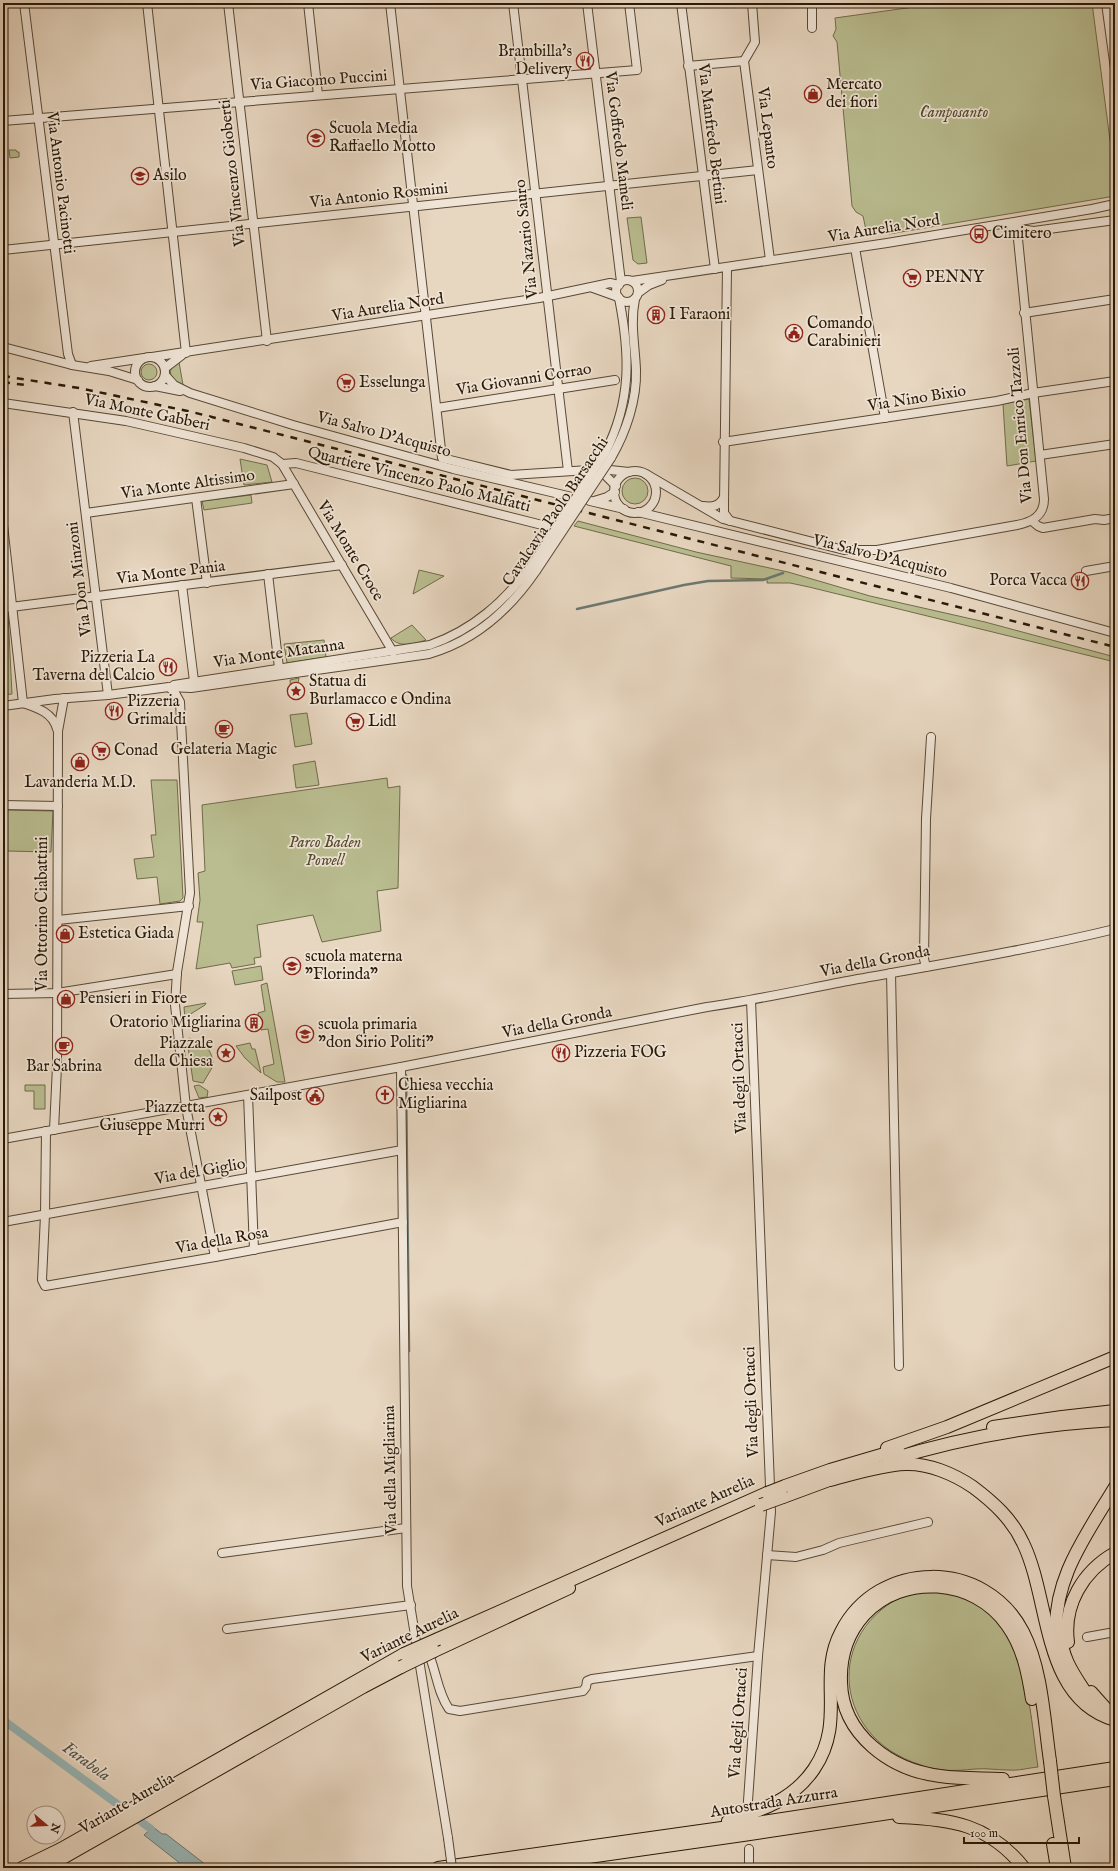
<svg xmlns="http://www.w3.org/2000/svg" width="1118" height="1871" font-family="'IM FELL English',serif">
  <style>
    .green { fill: #b9bd90; stroke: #716b4b }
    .water { fill: #98b7b9; stroke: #6c7871 }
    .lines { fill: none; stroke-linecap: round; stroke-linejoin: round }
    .stream { stroke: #6c7871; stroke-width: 2.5 }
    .canal { stroke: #98b7b9; stroke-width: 8 }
    .minor-casing { stroke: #584834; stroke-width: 10 }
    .highway-casing { stroke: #291906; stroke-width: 14 }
    .minor { stroke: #efe4d6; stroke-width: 8 }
    .highway { stroke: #e7d6c0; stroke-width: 12 }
    .rail { stroke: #291906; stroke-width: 2.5; stroke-dasharray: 7 7; stroke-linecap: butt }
    .minor-bridge-casing { stroke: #584834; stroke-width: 10; stroke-linecap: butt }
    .highway-bridge-casing { stroke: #291906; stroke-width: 14; stroke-linecap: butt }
    .minor-bridge { stroke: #efe4d6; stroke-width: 8 }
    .highway-bridge { stroke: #e7d6c0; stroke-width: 12 }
    .labels { text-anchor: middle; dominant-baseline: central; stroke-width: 3.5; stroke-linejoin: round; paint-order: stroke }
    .poi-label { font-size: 16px; fill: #291906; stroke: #efe4d6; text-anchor: start }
    .street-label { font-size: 16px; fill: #291906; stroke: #efe4d6 }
    .park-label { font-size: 16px; font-style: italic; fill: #544a2f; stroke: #efe4d6 }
    .water-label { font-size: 17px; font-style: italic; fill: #505045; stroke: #efe4d6 }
  </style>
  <rect width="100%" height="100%" fill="#e7d6c0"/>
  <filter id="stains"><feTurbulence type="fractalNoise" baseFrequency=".005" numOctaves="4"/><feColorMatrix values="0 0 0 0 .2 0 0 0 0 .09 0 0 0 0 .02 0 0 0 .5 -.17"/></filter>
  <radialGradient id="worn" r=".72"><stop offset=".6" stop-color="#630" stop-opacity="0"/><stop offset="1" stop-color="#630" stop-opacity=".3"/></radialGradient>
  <!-- green -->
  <g class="green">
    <path d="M921,3H1092L1115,178V196L889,234L886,228L866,230L863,216L856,212L852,206L837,42L833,36L836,29L835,18L921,6Z"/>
    <path d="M9,150H16L17,152H19V157L10,158Z"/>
    <path d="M641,217L647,263L638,264L633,260L627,218Z"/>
    <path d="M179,362L183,385C171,380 164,370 179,362Z"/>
    <circle cx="149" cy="372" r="8"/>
    <path d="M1029,399L1036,461L1007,466L1003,404Z"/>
    <path d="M240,459L267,465L272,482L244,485Z"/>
    <circle cx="635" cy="491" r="13"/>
    <path d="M251,495L252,503L204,510L202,501Z"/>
    <path d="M578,521L696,552L788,572L870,596L985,622L1115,657V662L809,587L790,583H767V579L731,578V566L574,526Z"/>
    <path d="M419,570L444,576L413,594Z"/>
    <path d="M3,613H8L12,694L3,695Z"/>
    <path d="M412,625L426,640C415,644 399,648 391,638Z"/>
    <path d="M324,640L326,657L287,663L284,644Z"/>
    <path d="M299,678L298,683L302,691L298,697L291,692L290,680Z"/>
    <path d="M307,713L312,744L295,747L290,715Z"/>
    <path d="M315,761L319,785L296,788L293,765Z"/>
    <path d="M387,778L388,788L400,786L398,888L377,891L381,931L322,942L313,915L257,925L261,957L254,958L255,964L232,968L230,963L196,969L203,922H197L200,900L198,873L205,871L202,805Z"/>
    <path d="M151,780H177L183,898L180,901L160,904L157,877L137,879L134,859L154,857L151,835H156Z"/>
    <path d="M7,810L53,811L51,852L6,851Z"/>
    <path d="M261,966L263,980L235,985L232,971Z"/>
    <path d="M267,983L285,1082H277L264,1074L263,1067L274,1064L268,1029L261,1030L258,1013L265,1011L261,985Z"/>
    <path d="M206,1003L205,1005L189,1015L190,1019L185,1020L184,1007Z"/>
    <path d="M189,1038C204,1043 213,1049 213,1066L203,1083L193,1081L187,1040Z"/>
    <path d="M250,1043L252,1049H255L261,1073L245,1058L236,1046Z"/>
    <path d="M25,1085H45V1109H34V1091H25Z"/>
    <path d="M199,1085L208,1091L207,1097L199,1098L194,1086Z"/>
    <path d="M918,1590C931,1592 952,1592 964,1596C1028,1622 1029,1709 1038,1767C1028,1768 1018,1771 1008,1770C997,1770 986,1768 975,1769C954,1771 942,1772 921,1765C827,1736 824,1621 918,1590Z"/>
  </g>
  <!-- water -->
  <path class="water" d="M153,1827L162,1834H166L210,1868H186L144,1835Z"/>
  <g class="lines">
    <!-- stream -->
    <g class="stream">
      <path d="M577,609L684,585L708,581L763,580L783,573"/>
      <path d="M406,1075L409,1351"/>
    </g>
    <!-- canal -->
    <path class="canal" d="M3,1720L151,1829"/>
    <defs>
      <g id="minor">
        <path d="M24,3L68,354L72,365"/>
        <path d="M147,3L186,353"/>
        <path d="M228,3L267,341"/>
        <path d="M308,3L318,95"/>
        <path d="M390,3L442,458L511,475L589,470"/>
        <path d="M513,3L568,471"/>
        <path d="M587,3L621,282"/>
        <path d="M681,3L715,269"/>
        <path d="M752,3L755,42L744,61L770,260"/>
        <path d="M812,3V28"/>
        <path d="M1106,3L1115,69"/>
        <path d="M688,66L744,61"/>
        <path d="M3,121L637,70L629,3"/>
        <path d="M1012,228L1034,231L1115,220"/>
        <path d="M855,248L885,418"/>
        <path d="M3,250L758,170"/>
        <path d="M727,267L724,503V513L730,521"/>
        <circle cx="627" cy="291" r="11"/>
        <path d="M632,281L887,243L1092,209L1115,204"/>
        <path d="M593,288L618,297"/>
        <path d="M638,293L649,285L662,280"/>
        <path d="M1024,313L1115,299"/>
        <path d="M3,347L72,365L109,371L138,380"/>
        <path d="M152,357L539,298L610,283L619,285"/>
        <circle cx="150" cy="372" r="15"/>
        <path d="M91,366L144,358"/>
        <path d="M165,368L182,355"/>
        <path d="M165,375L174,385L190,393L293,425L453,469L572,497"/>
        <path d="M155,386L180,391"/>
        <path d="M3,403L126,421L244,448L273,457L282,464L393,652"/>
        <path d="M437,408L615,380"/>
        <path d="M73,412L108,695"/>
        <path d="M723,442L997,401L1033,393L1115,381"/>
        <path d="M605,453C632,400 630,354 619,298"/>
        <path d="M1040,455L1115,444"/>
        <path d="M611,458C626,432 637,400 636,370C635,345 630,323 635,299"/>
        <path d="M282,464L296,463L550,527"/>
        <path d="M610,470L629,472"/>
        <circle cx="635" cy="492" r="21"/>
        <path d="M646,474L723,519L844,550H877L1017,525C1032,522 1044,516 1044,499L1017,229"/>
        <path d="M606,476L616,486"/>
        <path d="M196,498L207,583"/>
        <path d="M590,501L624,509"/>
        <path d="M594,501L607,497L615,492"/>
        <path d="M703,506C712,507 719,507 724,497"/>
        <path d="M638,512L951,588L1115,633"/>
        <path d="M86,513L294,484"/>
        <path d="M1032,521L1038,526L1043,528L1095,519L1104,520L1115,518"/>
        <path d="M3,525L23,703C38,708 53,713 57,729"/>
        <path d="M1086,571L1115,566"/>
        <path d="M268,574L279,668"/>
        <path d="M182,585L194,681"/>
        <path d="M3,608L342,565"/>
        <path d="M174,685L430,645C473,630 504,602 532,565"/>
        <path d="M169,687L175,693L180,702L190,893L177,972L175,1005L186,1107L215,1257"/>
        <path d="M3,706L55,699L108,695L169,687L191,688L429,654C474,641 510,609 536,571"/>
        <path d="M3,805L58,806"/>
        <path d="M58,920L189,906"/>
        <path d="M926,967L924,959L926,819L931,737"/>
        <path d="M891,973L899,1366"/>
        <path d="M3,994L57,993L177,974"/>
        <path d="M401,1067L407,1586L448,1838"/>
        <path d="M248,1095L254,1250"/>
        <path d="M54,1130L57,1066L58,731L64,698"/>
        <path d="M46,1131L45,1215L42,1280L45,1286L215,1257L403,1222"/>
        <path d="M3,1139L401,1067L707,1007C756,1000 805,989 853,980C941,964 1028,950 1115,929"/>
        <path d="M3,1222L402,1150"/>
        <path d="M222,1553L406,1528"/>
        <path d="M767,1555L796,1557L823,1550L839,1543L928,1522"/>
        <path d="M227,1629L411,1605"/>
        <path d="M1087,1637L1115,1632"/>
        <path d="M427,1650C436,1668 437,1692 449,1709L460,1711L583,1691L586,1687L587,1681L592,1679L758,1656"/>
        <path d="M748,1801L758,1656L771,1512L751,1000"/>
        <path d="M749,1849V1868"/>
      </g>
      <g id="highway">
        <path d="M993,1427L1062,1417L1115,1411"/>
        <path d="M887,1448L947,1427L1115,1357"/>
        <path d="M889,1460C961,1438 1039,1424 1115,1420"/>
        <path d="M830,1480C854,1474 880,1465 905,1464C928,1463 954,1474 973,1487C993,1502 1012,1519 1023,1543C1051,1600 1041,1699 1115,1720"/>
        <path d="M785,1486L830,1470L898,1450"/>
        <path d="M783,1497L837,1477"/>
        <path d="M1060,1631C1062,1663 1077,1678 1093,1704"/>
        <path d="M438,1639L767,1493"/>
        <path d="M1057,1640C1050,1582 1087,1534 1115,1487"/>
        <path d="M1068,1642C1063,1605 1083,1571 1115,1553"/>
        <path d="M434,1651L569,1588"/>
        <path d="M1091,1692L1115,1719"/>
        <path d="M1003,1779C982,1778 961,1779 940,1776C891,1770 842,1735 841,1682C840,1657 847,1634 864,1615C903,1573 974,1578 1007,1625C1023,1647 1028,1673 1032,1699"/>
        <path d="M1054,1796L1065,1868"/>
        <path d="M899,1817C951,1819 989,1824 1024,1868"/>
        <path d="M728,1821C762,1810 793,1800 814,1769C847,1720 817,1677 841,1632C878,1559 985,1558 1023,1632C1042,1669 1044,1720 1050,1761"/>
        <path d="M1053,1844L1057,1868"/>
        <path d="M22,1868L61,1849L404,1654"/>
        <path d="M45,1868L363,1687L401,1667"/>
        <path d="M438,1868L736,1826L1115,1768"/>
        <path d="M512,1868L743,1835L1115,1779"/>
      </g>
    </defs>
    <!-- minor casing -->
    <use href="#minor" class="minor-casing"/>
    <!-- highway casing -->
    <use href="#highway" class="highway-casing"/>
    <!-- minor -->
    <use href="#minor" class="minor"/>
    <!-- highway -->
    <use href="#highway" class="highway"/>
    <!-- rail -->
    <g class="rail">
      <path d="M3,376L79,388L192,412L1115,647"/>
      <path d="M3,382L25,385"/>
    </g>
    <defs>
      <g id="minor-bridge">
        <path d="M532,565L605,453"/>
        <path d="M536,571L611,458"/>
        <path d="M448,1838L452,1868"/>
      </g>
      <g id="highway-bridge">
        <path d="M767,1493L785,1486"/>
        <path d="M761,1505L783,1497"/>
        <path d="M404,1654L438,1639"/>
        <path d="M401,1667L434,1651"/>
        <path d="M1050,1761L1054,1796"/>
      </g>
    </defs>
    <!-- minor-bridge casing -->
    <use href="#minor-bridge" class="minor-bridge-casing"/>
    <!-- highway-bridge casing -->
    <use href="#highway-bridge" class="highway-bridge-casing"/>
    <!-- minor-bridge -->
    <use href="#minor-bridge" class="minor-bridge"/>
    <!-- highway-bridge -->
    <use href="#highway-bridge" class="highway-bridge"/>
  </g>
  <!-- icons -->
  <defs>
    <symbol id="restaurant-ring" viewBox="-11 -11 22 22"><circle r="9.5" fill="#efe4d6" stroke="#8f2418" stroke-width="1.5"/><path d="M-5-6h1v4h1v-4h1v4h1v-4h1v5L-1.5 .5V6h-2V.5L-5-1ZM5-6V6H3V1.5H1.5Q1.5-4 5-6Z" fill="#8f2418"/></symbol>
    <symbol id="shop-ring" viewBox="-11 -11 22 22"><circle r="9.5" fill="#efe4d6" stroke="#8f2418" stroke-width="1.5"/><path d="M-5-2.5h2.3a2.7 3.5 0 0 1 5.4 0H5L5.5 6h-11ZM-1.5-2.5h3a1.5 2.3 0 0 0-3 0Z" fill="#8f2418"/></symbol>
    <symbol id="school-ring" viewBox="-11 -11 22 22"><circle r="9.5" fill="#efe4d6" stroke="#8f2418" stroke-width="1.5"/><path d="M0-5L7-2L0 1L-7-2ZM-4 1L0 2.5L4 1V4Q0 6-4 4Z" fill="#8f2418"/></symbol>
    <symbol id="bus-ring" viewBox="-11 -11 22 22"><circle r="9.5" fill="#efe4d6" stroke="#8f2418" stroke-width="1.5"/><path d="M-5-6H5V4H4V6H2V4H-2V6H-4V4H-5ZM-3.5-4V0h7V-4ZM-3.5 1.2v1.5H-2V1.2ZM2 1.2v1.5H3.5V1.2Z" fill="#8f2418"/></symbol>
    <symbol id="supermarket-ring" viewBox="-11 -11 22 22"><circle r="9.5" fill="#efe4d6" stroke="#8f2418" stroke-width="1.5"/><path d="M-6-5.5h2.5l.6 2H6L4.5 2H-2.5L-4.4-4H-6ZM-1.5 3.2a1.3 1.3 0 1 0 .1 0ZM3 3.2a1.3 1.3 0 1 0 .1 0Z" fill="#8f2418"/></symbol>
    <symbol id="building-ring" viewBox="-11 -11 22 22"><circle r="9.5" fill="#efe4d6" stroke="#8f2418" stroke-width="1.5"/><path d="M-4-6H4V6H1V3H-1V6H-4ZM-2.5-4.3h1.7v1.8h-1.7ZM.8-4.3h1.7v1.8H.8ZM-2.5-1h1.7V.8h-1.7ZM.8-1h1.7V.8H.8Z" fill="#8f2418"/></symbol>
    <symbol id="civic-ring" viewBox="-11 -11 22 22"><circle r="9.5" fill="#efe4d6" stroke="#8f2418" stroke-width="1.5"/><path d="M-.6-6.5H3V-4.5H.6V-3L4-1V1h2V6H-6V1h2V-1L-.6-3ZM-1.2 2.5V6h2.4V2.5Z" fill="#8f2418"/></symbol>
    <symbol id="sight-ring" viewBox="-11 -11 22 22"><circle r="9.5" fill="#efe4d6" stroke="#8f2418" stroke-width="1.5"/><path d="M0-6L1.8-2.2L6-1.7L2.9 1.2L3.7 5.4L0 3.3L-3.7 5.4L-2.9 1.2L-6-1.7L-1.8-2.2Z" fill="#8f2418"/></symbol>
    <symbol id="cafe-ring" viewBox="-11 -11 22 22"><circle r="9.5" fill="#efe4d6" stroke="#8f2418" stroke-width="1.5"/><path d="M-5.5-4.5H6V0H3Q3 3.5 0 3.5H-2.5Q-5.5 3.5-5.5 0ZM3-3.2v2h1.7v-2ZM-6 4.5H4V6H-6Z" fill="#8f2418"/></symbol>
    <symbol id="church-ring" viewBox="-11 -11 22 22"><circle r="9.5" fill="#efe4d6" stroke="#8f2418" stroke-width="1.5"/><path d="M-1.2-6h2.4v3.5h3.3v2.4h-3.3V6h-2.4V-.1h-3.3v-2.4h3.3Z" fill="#8f2418"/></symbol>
  </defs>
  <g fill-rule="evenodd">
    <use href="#restaurant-ring" x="575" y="51" width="20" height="20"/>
    <use href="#shop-ring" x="803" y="84" width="20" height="20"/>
    <use href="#school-ring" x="306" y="128" width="20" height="20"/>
    <use href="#school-ring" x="130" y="166" width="20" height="20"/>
    <use href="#bus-ring" x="969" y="224" width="20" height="20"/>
    <use href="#supermarket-ring" x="902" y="268" width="20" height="20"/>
    <use href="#building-ring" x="646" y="305" width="20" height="20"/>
    <use href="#civic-ring" x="784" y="323" width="20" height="20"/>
    <use href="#supermarket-ring" x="336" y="373" width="20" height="20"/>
    <use href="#restaurant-ring" x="1070" y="571" width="20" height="20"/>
    <use href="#restaurant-ring" x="158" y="657" width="20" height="20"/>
    <use href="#sight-ring" x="286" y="681" width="20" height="20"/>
    <use href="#restaurant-ring" x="104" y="701" width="20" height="20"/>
    <use href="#supermarket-ring" x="345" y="712" width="20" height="20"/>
    <use href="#cafe-ring" x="214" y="719" width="20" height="20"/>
    <use href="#supermarket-ring" x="91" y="741" width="20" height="20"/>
    <use href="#shop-ring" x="70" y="752" width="20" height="20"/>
    <use href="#shop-ring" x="55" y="924" width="20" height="20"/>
    <use href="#school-ring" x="282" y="956" width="20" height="20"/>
    <use href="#shop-ring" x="56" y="989" width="20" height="20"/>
    <use href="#building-ring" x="244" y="1013" width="20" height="20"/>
    <use href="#school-ring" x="295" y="1024" width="20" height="20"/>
    <use href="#cafe-ring" x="54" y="1036" width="20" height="20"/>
    <use href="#sight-ring" x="216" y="1043" width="20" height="20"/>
    <use href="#restaurant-ring" x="551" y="1043" width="20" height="20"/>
    <use href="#church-ring" x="375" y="1085" width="20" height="20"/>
    <use href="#civic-ring" x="305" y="1086" width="20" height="20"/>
    <use href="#sight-ring" x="208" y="1107" width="20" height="20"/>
  </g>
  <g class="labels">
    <!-- poi labels -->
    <g class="poi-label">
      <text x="572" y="52" text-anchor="end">Brambilla's<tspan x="572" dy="18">Delivery</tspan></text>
      <text x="826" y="85">Mercato<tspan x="826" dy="18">dei fiori</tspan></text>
      <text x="329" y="129">Scuola Media<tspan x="329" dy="18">Raffaello Motto</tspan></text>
      <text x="153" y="176">Asilo</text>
      <text x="992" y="234">Cimitero</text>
      <text x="925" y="278">PENNY</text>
      <text x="669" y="315">I Faraoni</text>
      <text x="807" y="324">Comando<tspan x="807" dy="18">Carabinieri</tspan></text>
      <text x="359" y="383">Esselunga</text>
      <text x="1067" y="581" text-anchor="end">Porca Vacca</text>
      <text x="155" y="658" text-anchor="end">Pizzeria La<tspan x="155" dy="18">Taverna del Calcio</tspan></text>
      <text x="309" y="682">Statua di<tspan x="309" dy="18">Burlamacco e Ondina</tspan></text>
      <text x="127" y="702">Pizzeria<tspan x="127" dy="18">Grimaldi</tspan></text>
      <text x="368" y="722">Lidl</text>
      <text x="224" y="750" text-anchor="middle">Gelateria Magic</text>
      <text x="114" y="751">Conad</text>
      <text x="80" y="783" text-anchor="middle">Lavanderia M.D.</text>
      <text x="78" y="934">Estetica Giada</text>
      <text x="305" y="957">scuola materna<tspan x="305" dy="18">"Florinda"</tspan></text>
      <text x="79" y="999">Pensieri in Fiore</text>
      <text x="241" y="1023" text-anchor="end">Oratorio Migliarina</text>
      <text x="318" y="1025">scuola primaria<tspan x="318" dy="18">"don Sirio Politi"</tspan></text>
      <text x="213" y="1044" text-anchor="end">Piazzale<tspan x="213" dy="18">della Chiesa</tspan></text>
      <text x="574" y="1053">Pizzeria FOG</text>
      <text x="64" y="1067" text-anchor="middle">Bar Sabrina</text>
      <text x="398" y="1086">Chiesa vecchia<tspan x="398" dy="18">Migliarina</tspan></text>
      <text x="302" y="1096" text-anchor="end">Sailpost</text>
      <text x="205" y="1108" text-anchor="end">Piazzetta<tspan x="205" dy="18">Giuseppe Murri</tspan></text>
    </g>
    <!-- street labels -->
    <g class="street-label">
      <text transform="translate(319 81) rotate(-4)">Via Giacomo Puccini</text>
      <text transform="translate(767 128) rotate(83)">Via Lepanto</text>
      <text transform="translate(711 134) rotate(83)">Via Manfredo Bertini</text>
      <text transform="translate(618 141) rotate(83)">Via Goffredo Mameli</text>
      <text transform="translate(233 173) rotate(-96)">Via Vincenzo Gioberti</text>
      <text transform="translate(60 183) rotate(83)">Via Antonio Pacinotti</text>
      <text transform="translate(379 196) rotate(-6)">Via Antonio Rosmini</text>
      <text transform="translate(884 229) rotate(-9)">Via Aurelia Nord</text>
      <text transform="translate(527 239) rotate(-96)">Via Nazario Sauro</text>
      <text transform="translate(388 308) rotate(-9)">Via Aurelia Nord</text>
      <text transform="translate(524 380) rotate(-9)">Via Giovanni Corrao</text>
      <text transform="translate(917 399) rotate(-9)">Via Nino Bixio</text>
      <text transform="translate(147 413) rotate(12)">Via Monte Gabberi</text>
      <text transform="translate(1021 425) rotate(-95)">Via Don Enrico Tazzoli</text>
      <text transform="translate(384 435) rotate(15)">Via Salvo D'Acquisto</text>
      <text transform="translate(419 480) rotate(14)">Quartiere Vincenzo Paolo Malfatti</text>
      <text transform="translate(188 485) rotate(-8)">Via Monte Altissimo</text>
      <text transform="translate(556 512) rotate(-56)">Cavalcavia Paolo Barsacchi</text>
      <text transform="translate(350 551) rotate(59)">Via Monte Croce</text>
      <text transform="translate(880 557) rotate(14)">Via Salvo D'Acquisto</text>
      <text transform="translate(171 573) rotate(-7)">Via Monte Pania</text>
      <text transform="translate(80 579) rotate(-97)">Via Don Minzoni</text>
      <text transform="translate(279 654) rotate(-8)">Via Monte Matanna</text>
      <text transform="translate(43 914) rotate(-90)">Via Ottorino Ciabattini</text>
      <text transform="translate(875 962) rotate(-11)">Via della Gronda</text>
      <text transform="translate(557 1023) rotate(-11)">Via della Gronda</text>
      <text transform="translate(740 1078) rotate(-92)">Via degli Ortacci</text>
      <text transform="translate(200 1172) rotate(-10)">Via del Giglio</text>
      <text transform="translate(222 1241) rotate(-10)">Via della Rosa</text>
      <text transform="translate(752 1402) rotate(-92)">Via degli Ortacci</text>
      <text transform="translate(391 1470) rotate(-91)">Via della Migliarina</text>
      <text transform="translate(705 1502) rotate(-24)">Variante Aurelia</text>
      <text transform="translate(410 1636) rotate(-26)">Variante Aurelia</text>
      <text transform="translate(739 1723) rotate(-86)">Via degli Ortacci</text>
      <text transform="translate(774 1803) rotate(-9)">Autostrada Azzurra</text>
      <text transform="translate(127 1804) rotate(-30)">Variante Aurelia</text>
    </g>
    <!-- park labels -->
    <g class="park-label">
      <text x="954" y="113">Camposanto</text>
      <text x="325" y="843">Parco Baden<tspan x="325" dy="18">Powell</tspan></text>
    </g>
    <!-- water labels -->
    <g class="water-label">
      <text transform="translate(86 1762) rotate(36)">Farabola</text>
    </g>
  </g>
  <!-- margin -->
  <rect width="1118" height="1871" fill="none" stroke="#e7d6c0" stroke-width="16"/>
  <rect x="4" y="4" width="1110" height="1863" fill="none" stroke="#291906" stroke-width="2"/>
  <rect x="8" y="8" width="1102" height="1855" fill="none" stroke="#291906"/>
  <!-- north arrow -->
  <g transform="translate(46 1825) rotate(109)"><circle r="19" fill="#efe4d6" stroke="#a09383"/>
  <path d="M0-3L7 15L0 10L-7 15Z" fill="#8f2418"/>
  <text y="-6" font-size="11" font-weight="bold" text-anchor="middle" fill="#291906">N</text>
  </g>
  <!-- scale -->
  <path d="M964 1837v6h115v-6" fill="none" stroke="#291906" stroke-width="2"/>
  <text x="970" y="1837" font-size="12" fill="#291906" stroke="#efe4d6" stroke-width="3" paint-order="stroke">100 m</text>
  <rect width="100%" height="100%" filter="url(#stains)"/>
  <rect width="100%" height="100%" fill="url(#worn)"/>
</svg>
